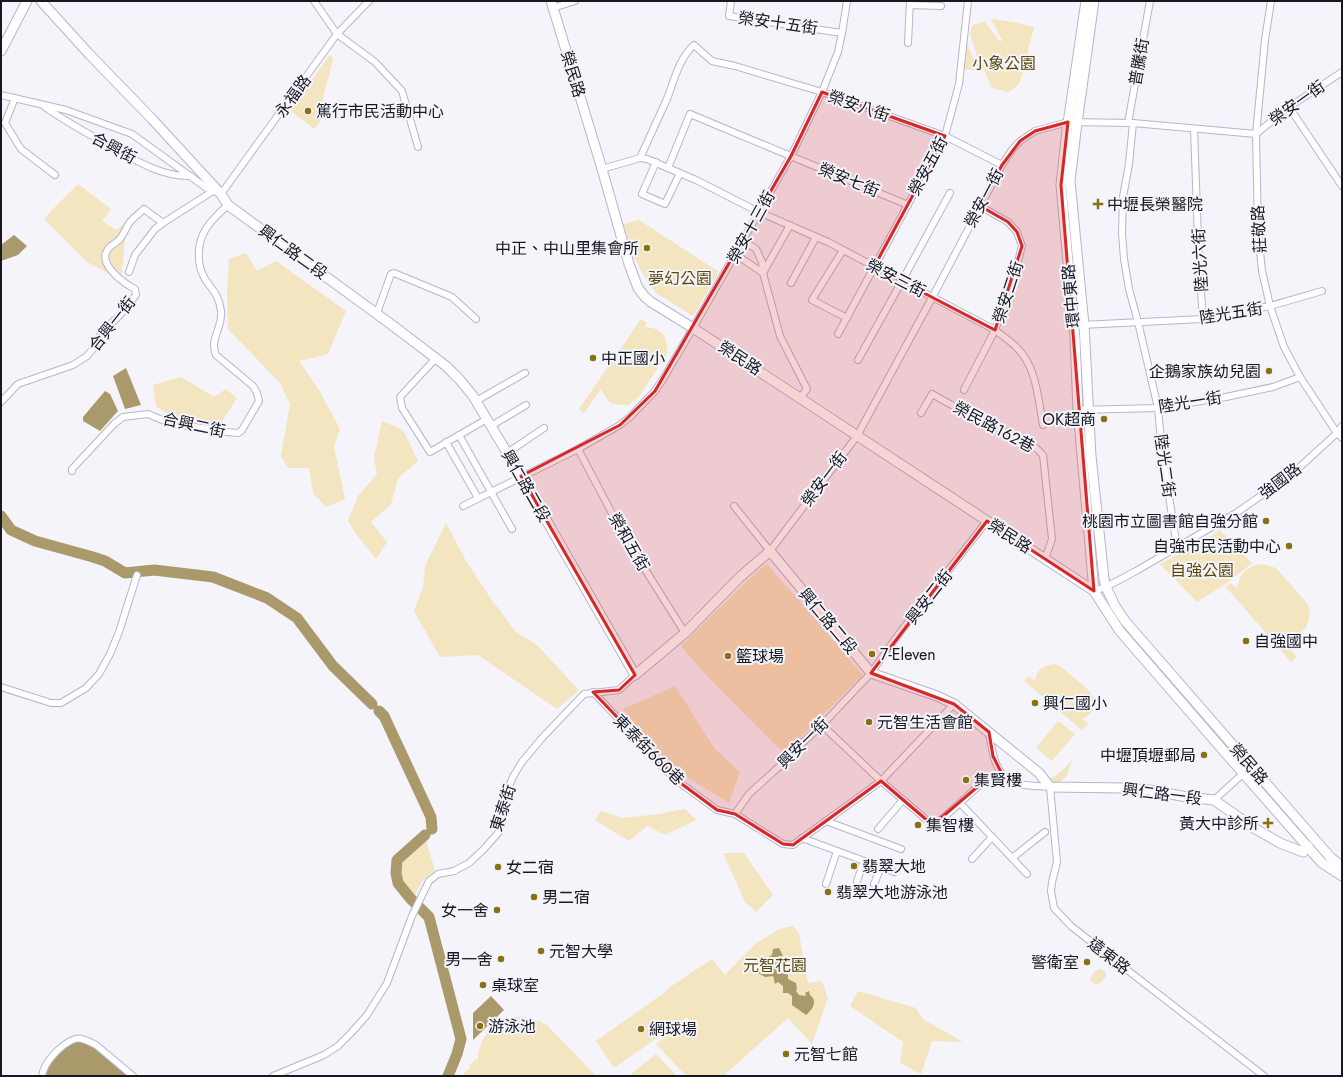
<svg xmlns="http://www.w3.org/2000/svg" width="1343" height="1077" font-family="Jost,'Noto Sans TC',sans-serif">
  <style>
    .green { fill: #f2e5bf }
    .water { fill: #aa9a6b }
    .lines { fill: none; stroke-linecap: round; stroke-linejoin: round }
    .river { stroke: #aa9a6b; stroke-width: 11 }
    .street-casing { stroke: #b5b5d1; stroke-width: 8 }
    .secondary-casing { stroke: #b5b5d1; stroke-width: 11 }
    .street { stroke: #fff; stroke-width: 6 }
    .secondary { stroke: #fff; stroke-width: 9 }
    .marked { fill: #d62828; fill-opacity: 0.2; stroke: #d62828; stroke-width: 3; stroke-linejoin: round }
    .poi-dot { fill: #897011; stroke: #f4f4fa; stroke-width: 1.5 }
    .labels { text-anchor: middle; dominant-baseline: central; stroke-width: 4; stroke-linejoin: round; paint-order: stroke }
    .street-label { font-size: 16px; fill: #181822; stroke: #f4f4fa }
    .park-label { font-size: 16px; fill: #5a490c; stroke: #f4f4fa }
    .poi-label { font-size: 16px; fill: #181822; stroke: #f4f4fa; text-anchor: start }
  </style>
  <rect width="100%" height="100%" fill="#f4f4fa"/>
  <!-- green -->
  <g class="green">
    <path d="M991,19L1013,22L1034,27L1020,83L1009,92L992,88L977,55L970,35L972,25L985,22L1000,42L1002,40Z"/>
    <path d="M965,38L977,68L976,70L962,69Z"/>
    <path d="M330,55L333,59L324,95L320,122L314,129L290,110Z"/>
    <path d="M78,184L111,209L102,221L116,230L127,221L121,280L87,262L44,219L51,211Z"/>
    <path d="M639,220L719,272L693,316L656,293L643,274L634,257L623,224Z"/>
    <path d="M246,253L257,271L276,261L346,311L328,354L299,361L319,390L340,429L334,447L345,499L326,507L313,493L309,468H288L281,456L290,404L280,383L228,329L227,289L229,259Z"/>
    <path d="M641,319L647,323L645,327C660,327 670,338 667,354L638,398L628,405H619L611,403L606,398L601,389L584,413L579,409Z"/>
    <path d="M181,377L214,397L226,389L237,398L221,423L175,418L156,406L153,385Z"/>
    <path d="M382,421L403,430L418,461L398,478L391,504L371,522L387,542L376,559L359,538L348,521L358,496L377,474L374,458Z"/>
    <path d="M446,523L466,561L491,599L516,632L536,644L579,690L557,709L478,655L440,657L414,611L423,587L425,566Z"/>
    <path d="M1220,530L1252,563L1227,583L1197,602L1160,564L1198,544Z"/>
    <path d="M767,564L863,675L784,754L703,672L681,646L749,579Z"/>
    <path d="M1262,564L1276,568L1307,603C1316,621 1301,641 1282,640L1297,657L1291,662L1226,587L1231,583L1237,589C1239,574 1247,566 1262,564Z"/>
    <path d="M1055,664C1063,667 1069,673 1075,679C1090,690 1108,706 1082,719L1088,723L1082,730L1024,681L1029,676L1035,681C1036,670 1044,665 1055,664Z"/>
    <path d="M675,686L715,749L740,772L729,803L674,769L623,709Z"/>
    <path d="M1058,721L1075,734L1052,761L1036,748Z"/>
    <path d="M1073,759L1066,777L1056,785L1050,779L1061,772Z"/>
    <path d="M685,809L696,820L665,835L647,826L629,841L595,820L601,811L623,818L659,814Z"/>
    <path d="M424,835L435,870L423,880L414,897L396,870L410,848Z"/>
    <path d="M723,853H744L773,895L756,912L745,902Z"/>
    <path d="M793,926L799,933L808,983L822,981L828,998L812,1044L788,1018L723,1076H686L656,1044L689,1020L687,1017L614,1068L596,1041L668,990L667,989L712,959L725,975L755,944L779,929Z"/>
    <path d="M1101,969L1106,973V977L1099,984H1095L1090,981C1091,974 1095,971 1101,969Z"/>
    <path d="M858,991L916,1008L923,1019L963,1042L932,1041L921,1074L900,1063L903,1042L850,1006Z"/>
    <path d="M521,1017C531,1018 538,1020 547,1025L596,1076H461L470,1068L469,1066L476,1059L478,1061C477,1044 490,1023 508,1018C512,1017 517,1017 521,1017Z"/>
    <path d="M656,1054L677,1076H629Z"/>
  </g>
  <!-- water -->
  <g class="water">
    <path d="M14,235L27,246L18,255L1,261V245Z"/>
    <path d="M126,368L141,405L125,409L113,376Z"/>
    <path d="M105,391L110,394L118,411L100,431L83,421V417Z"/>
    <path d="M779,948L783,956L779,959L776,969C780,973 784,973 788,975V979L796,983L797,988L796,991L799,995L806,996L805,993L809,991L810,995C818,1001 813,1009 806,1015L792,1005V996L788,993H783V986L778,982L775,984L773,976L765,977L758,973L759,970L766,963L764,960L772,955L773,949Z"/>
    <path d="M491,996L504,1010L473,1040V1013Z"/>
    <path d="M73,1041H86L129,1076H46L44,1073L52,1059Z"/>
  </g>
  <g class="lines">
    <!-- river -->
    <g class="river">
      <path d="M1,516L11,530L35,541L93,557L105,561L125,573L154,570L213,577L267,598L297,618L333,666L372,704"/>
      <path d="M379,711L384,716L431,817L432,829"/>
      <path d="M425,835L397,860L396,873L398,883L410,898L429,917L461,1039L457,1054L448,1076"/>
    </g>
    <defs>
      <g id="street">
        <path d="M314,1L337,34L375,62L402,91L418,147"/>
        <path d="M731,1L729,16L842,33"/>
        <path d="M1271,1L1265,40L1256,134L1258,231L1262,271L1270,306L1284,347L1300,377L1337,433L1342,438"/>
        <path d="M910,5L941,6"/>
        <path d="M553,8L575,1"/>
        <path d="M908,43L910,1"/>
        <path d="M1,95L66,110L132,134L208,189L221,194L337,34L369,1"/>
        <path d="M15,98L5,123L21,149L55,175"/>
        <path d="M45,107C66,122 87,133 108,145C133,159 161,177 191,176"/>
        <path d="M1289,107L1342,186"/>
        <path d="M1128,123L1150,1"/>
        <path d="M1133,123L1129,164L1123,197L1122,233L1124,259L1129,289L1138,322L1158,408L1162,452L1177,547"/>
        <path d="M1194,129L1199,266L1203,319"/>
        <path d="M640,158C649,138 658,119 667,99C674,81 679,58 694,45L712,61L735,66L822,92L945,136L1002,165"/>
        <path d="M656,162L642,194L665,204L680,173"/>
        <path d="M668,168L690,114L908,205"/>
        <path d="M602,169L640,158L647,159L696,180L759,212L828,242L995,330C1002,336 1011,341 1017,348C1037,367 1038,400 1043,425"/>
        <path d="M742,240L756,249L762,262L763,273L780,336L807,389L800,398"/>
        <path d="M843,250L812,300L847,318"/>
        <path d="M735,254L763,273"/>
        <path d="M129,272L135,255L155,229L163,223"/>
        <path d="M763,273L790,225"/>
        <path d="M791,283L816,237"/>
        <path d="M377,313L391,274L394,273L452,297L476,319"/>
        <path d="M1081,325L1203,319L1270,306L1322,291"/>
        <path d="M838,334L945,136L959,84L968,1"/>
        <path d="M436,358L400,397L402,408L430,452L487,419"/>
        <path d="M858,360L902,281L950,193"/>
        <path d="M964,390L995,330L1014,277L1022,246L1017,232L1008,222L980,206"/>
        <path d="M476,401L525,373"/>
        <path d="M1,402L18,384L73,365L87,356L97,344L101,333L120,315L136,295L135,289C125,284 101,267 106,253C108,246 115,244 119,240C124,235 126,227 130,222C134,217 140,213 144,209L163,223L213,191"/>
        <path d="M1078,410L1158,408L1226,397L1273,387L1300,377"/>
        <path d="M921,413L932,394L957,408L1036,448L1043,455L1052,539L1045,559"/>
        <path d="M491,426L526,405"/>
        <path d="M459,435L512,529"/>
        <path d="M446,442L478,498"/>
        <path d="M578,449L624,536L685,633"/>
        <path d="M507,453L544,428"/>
        <path d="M72,471V469L115,423L123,417L148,414L167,422L176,424L227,432L238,433L242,430L259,401L257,393L253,386L216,355C209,339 223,328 221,311C219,295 213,291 205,279C201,272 199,266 199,258C197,234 211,220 228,205"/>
        <path d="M463,506L578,449L620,425L631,416L655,391L663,379L693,328L792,154L822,92L838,52L842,33L847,1"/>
        <path d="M734,506L770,551L857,436L933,296L1002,165L1011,151L1020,141L1035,131L1068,122L1133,123L1256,134L1289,107L1342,72"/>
        <path d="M1094,591L1106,587L1136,571L1236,513L1291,475L1337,433L1342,426"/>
        <path d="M1,687L51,703H61L86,688L99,674L110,654L119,632L137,575"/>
        <path d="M593,692L647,749L659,764L679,782L717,810L735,814L783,844L793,845L881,781L954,704"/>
        <path d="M822,725L881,781L929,822L935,823L941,820L982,783L1002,774"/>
        <path d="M989,732C992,750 994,773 1012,782C1021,786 1040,786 1050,787L1057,862L1052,882L1051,891L1054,908L1071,926L1108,955L1264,1076"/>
        <path d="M1214,800L1245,772"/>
        <path d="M960,803L1027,874"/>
        <path d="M735,814L749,794L781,765L788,756L822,725L871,673L901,631L987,521"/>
        <path d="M826,821L901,849"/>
        <path d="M878,829L903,800"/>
        <path d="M802,838L894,872"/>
        <path d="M1012,858L1045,832"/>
        <path d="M972,859L992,837"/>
        <path d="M857,881L864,861"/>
        <path d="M826,884L837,851"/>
        <path d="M874,884L881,867"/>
        <path d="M42,1076C44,1062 61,1044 75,1039C81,1037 90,1042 96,1045L133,1076"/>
        <path d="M273,1076L324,1055L338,1046L352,1032L367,1015L387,983L412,916L429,881L438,874L454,871L469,863L483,850L499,832L507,790L514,775L522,762L542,738L584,694L619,690L635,675"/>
      </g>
      <g id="secondary">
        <path d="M41,1L90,55L152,119L221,194L228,205L392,325L446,366L460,380L473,396L521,476L635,675L685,633L740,577L770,551L871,673L937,696L954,704L1039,773L1050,787L1123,788L1149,790L1187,797L1214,800L1254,828L1280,843L1303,852L1308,846"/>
        <path d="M551,1L602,169L629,264L638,288L645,297L651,302L693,328L1094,591L1119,630L1228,756L1322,863L1342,876"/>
        <path d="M1086,1L1067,130L1061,185L1075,339L1078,410L1094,591"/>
        <path d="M1094,1L1077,123L1070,181L1084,325L1091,456L1104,579L1106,587L1115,606L1125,621L1331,858L1342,866"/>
        <path d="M1,51L27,1"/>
      </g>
    </defs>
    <!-- street casing -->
    <use href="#street" class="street-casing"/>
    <!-- secondary casing -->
    <use href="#secondary" class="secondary-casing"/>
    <!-- street -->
    <use href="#street" class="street"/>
    <!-- secondary -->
    <use href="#secondary" class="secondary"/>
  </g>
  <!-- marked area -->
  <path class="marked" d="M822,92L945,136L874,267L995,330L1022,246L1017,232L1008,222L980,206L1002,165L1020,141L1035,131L1068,122L1061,185L1094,591L987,521L871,673L954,704L989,732L993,756L1002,774L982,783L935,823L929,822L881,781L793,845L783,844L735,814L717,810L679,782L593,692L619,690L635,675L521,476L620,425L655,391L791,156Z"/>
  <!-- markers -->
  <g class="poi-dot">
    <circle cx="308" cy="111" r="4"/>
    <path d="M1096 198h4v4h4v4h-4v4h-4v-4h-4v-4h4z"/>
    <circle cx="647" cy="248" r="4"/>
    <circle cx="593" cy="358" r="4"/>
    <circle cx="1269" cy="371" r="4"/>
    <circle cx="1104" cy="419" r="4"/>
    <circle cx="1266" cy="521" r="4"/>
    <circle cx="1289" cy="546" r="4"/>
    <circle cx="1246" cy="641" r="4"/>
    <circle cx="872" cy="654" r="4"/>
    <circle cx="728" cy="656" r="4"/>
    <circle cx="1035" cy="703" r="4"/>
    <circle cx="869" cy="722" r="4"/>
    <circle cx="1204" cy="755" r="4"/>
    <circle cx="966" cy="780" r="4"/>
    <path d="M1266 817h4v4h4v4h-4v4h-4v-4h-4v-4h4z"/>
    <circle cx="918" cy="825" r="4"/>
    <circle cx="854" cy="866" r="4"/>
    <circle cx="498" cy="867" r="4"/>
    <circle cx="828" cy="892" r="4"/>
    <circle cx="534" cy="897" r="4"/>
    <circle cx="497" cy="910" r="4"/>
    <circle cx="541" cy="951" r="4"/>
    <circle cx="501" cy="959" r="4"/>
    <circle cx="1087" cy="962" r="4"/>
    <circle cx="483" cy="985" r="4"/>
    <circle cx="480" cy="1026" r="4"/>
    <circle cx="641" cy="1029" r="4"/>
    <circle cx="786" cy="1054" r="4"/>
  </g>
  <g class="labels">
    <!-- street labels -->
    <g class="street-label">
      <text transform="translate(778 23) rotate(8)">榮安十五街</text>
      <text transform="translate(1139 62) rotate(-80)">普騰街</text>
      <text transform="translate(573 74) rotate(73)">榮民路</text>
      <text transform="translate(293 96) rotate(-54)">永福路</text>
      <text transform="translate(1297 103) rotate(-36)">榮安一街</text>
      <text transform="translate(859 106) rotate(19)">榮安八街</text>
      <text transform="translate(114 148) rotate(28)">合興街</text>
      <text transform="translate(928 166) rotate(-62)">榮安五街</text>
      <text transform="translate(849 180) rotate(22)">榮安七街</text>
      <text transform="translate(984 198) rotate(-62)">榮安一街</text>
      <text transform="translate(751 227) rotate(-61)">榮安十三街</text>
      <text transform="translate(1259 229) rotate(-93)">莊敬路</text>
      <text transform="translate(293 252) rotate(36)">興仁路二段</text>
      <text transform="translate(1200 260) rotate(-93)">陸光六街</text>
      <text transform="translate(896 278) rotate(27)">榮安三街</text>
      <text transform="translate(1008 292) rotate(-72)">榮安二街</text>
      <text transform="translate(1071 296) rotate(-95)">環中東路</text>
      <text transform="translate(1231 313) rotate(-9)">陸光五街</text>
      <text transform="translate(112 324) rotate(-52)">合興一街</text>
      <text transform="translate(740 358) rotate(33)">榮民路</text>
      <text transform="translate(1190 402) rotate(-9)">陸光一街</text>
      <text transform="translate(194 425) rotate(12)">合興二街</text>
      <text transform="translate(994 427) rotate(28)">榮民路162巷</text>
      <text transform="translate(1165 466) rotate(82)">陸光二街</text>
      <text transform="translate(824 479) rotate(-53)">榮安一街</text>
      <text transform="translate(1280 481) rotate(-37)">強國路</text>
      <text transform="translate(526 486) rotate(60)">興仁路二段</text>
      <text transform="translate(1010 536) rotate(33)">榮民路</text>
      <text transform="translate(629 542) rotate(60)">榮和五街</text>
      <text transform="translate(929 597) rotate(-52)">興安二街</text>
      <text transform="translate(828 621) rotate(50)">興仁路二段</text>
      <text transform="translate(803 743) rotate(-45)">興安一街</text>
      <text transform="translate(649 750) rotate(45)">東泰街660巷</text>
      <text transform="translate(1249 764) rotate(49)">榮民路</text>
      <text transform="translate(1162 794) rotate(7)">興仁路一段</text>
      <text transform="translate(503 808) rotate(-72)">東泰街</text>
      <text transform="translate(1109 956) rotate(38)">遠東路</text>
    </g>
    <!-- park labels -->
    <g class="park-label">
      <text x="1004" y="63">小象公園</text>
      <text x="680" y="278">夢幻公園</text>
      <text x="1202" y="570">自強公園</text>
      <text x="775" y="965">元智花園</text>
    </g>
    <!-- poi labels -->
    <g class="poi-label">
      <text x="316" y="111">篤行市民活動中心</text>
      <text x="1107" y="204">中壢長榮醫院</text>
      <text x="639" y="248" text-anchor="end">中正、中山里集會所</text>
      <text x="601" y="358">中正國小</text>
      <text x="1261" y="371" text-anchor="end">企鵝家族幼兒園</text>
      <text x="1096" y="419" text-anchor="end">OK超商</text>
      <text x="1258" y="521" text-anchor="end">桃園市立圖書館自強分館</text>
      <text x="1281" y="546" text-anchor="end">自強市民活動中心</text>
      <text x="1254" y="641">自強國中</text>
      <text x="880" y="654">7-Eleven</text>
      <text x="736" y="656">籃球場</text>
      <text x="1043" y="703">興仁國小</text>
      <text x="877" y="722">元智生活會館</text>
      <text x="1196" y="755" text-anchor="end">中壢頂壢郵局</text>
      <text x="974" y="780">集賢樓</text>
      <text x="1259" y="823" text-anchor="end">黃大中診所</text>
      <text x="926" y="825">集智樓</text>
      <text x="862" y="866">翡翠大地</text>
      <text x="506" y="867">女二宿</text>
      <text x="836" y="892">翡翠大地游泳池</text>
      <text x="542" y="897">男二宿</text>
      <text x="489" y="910" text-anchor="end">女一舍</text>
      <text x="549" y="951">元智大學</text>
      <text x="493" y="959" text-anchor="end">男一舍</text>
      <text x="1079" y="962" text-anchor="end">警衛室</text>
      <text x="491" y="985">桌球室</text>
      <text x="488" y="1026">游泳池</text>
      <text x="649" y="1029">網球場</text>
      <text x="794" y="1054">元智七館</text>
    </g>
  </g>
  <!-- border -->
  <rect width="1343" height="1077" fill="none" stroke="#181822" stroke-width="4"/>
</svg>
